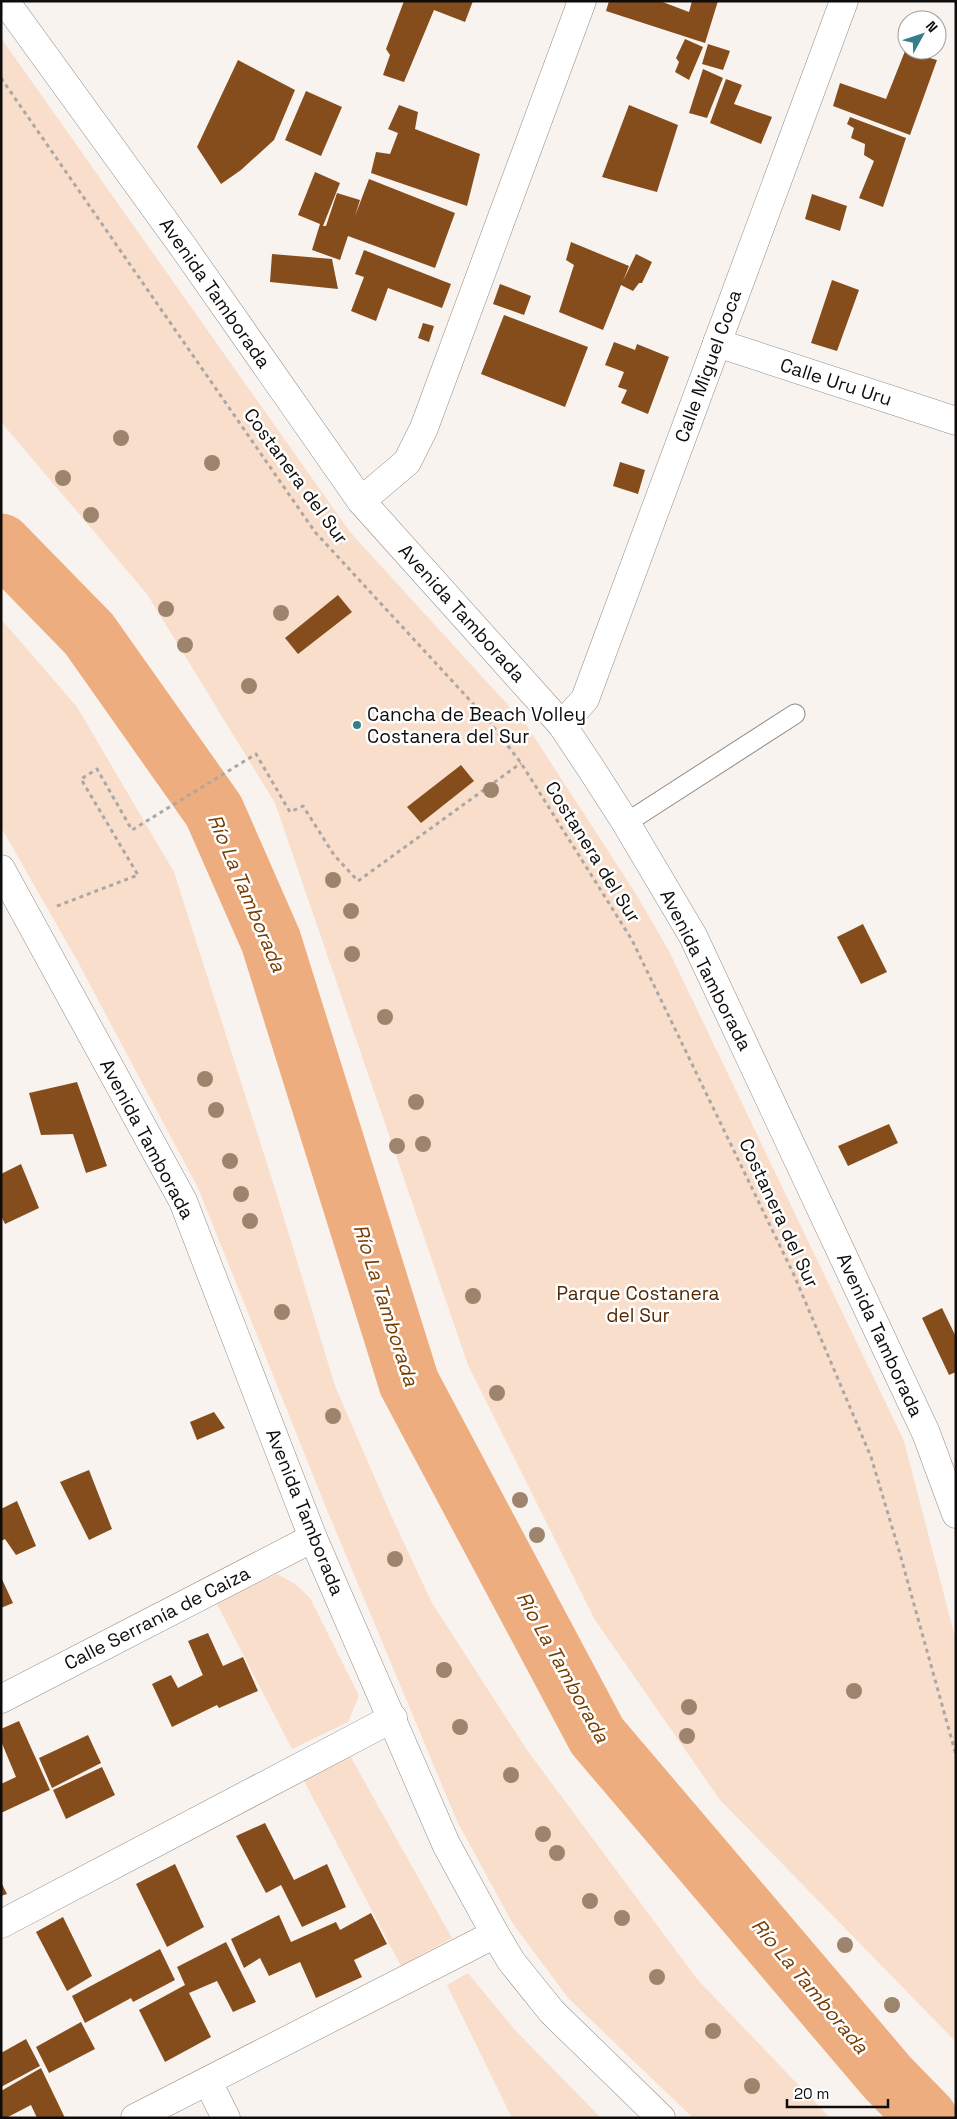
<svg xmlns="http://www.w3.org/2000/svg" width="957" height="2119" font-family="'Space Grotesk',sans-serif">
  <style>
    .green { fill: #f8decb }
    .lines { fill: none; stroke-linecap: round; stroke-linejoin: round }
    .river { stroke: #eead7e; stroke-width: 61 }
    .building { fill: #864d1c }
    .service-casing { stroke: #918c88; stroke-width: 21 }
    .minor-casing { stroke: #918c88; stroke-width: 29 }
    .tertiary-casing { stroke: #918c88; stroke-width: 29 }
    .secondary-casing { stroke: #918c88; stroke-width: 29 }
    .path { stroke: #aca7a4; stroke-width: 3; stroke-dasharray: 4 4; stroke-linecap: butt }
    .service { stroke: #fff; stroke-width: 19 }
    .minor { stroke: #fff; stroke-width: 28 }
    .tertiary { stroke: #fff; stroke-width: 28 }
    .secondary { stroke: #fff; stroke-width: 28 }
    .tree { fill: #9d846d }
    .poi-dot { fill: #377f88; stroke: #fff; stroke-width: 2 }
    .labels { text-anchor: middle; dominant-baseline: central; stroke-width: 5; stroke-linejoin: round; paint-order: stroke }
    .street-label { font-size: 19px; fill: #0f0d0c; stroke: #fff }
    .poi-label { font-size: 19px; fill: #0f0d0c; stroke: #fff; text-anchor: start }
    .park-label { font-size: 19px; fill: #522903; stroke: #fff }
    .water-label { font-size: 20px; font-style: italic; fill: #773d00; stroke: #fff }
  </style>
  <rect width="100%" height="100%" fill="#f9f3ef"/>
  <!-- green -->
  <g class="green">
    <path d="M1,38L350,532L527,726L636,894L669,951L904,1441L956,1641V2042L720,1800L595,1620L468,1365L275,803L147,594L1,422Z"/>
    <path d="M1,619L77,707L174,872L276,1192L335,1386L390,1513L432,1603L527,1750L697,1979L830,2118H693L569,1999L513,1924L457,1821L327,1510L198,1188L79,964L1,827Z"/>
    <path d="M277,1574L295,1584L310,1598L359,1696L348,1722L292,1749L216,1602Z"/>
    <path d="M349,1754L452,1938L401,1966L303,1779Z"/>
    <path d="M468,1973L515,2030L601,2118H512L447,1985Z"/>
  </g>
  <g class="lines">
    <!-- river -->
    <path class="river" d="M1,544L89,634L214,811L271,941L409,1383L597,1736L888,2078L927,2118"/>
  </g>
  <!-- building -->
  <g class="building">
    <path d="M404,1H473L465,22L434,10L404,82L383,75L390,55L386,49Z"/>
    <path d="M609,1H660L689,12L692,1H718L705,43L606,11Z"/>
    <path d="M685,39L703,47L689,80L675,72L679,62L676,58Z"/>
    <path d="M708,44L730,51L723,70L702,64Z"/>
    <path d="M905,51L937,60L910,135L833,106L840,83L886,99Z"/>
    <path d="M238,60L295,90L274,140L241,170L221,184L197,147Z"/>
    <path d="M703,69L723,78L707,118L689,113Z"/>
    <path d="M726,79L742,85L734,104L772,117L761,144L710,123Z"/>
    <path d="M306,91L342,107L321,156L285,140Z"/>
    <path d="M399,105L418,112L415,129L480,154L467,206L371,173L376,152L390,154L398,133L388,129Z"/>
    <path d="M629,105L678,125L657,192L602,177Z"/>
    <path d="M850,117L906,138L883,207L859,198L874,161L864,155L865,144L851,138L854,128L847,124Z"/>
    <path d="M315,172L340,183L323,226H326L337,193L360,200L355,216L369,179L455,213L435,268L348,236L340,260L312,250L320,224L298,215Z"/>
    <path d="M812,194L847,206L840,231L805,219Z"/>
    <path d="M571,242L629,266L623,281L636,254L652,262L642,283H639L633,291L621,285L603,330L559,312L574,265L566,260Z"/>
    <path d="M364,250L451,284L442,308L388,288L376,321L351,311L364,277L355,274Z"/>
    <path d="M272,254L332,259L338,289L270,282Z"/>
    <path d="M832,280L859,290L837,351L811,343Z"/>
    <path d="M500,284L531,296L524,315L493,304Z"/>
    <path d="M504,315L588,347L565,407L481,374Z"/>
    <path d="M423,323L434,326L429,342L418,338Z"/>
    <path d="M614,342L635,350L637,344L669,357L648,414L621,403L627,390L618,387L624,372L605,365Z"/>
    <path d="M620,462L645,470L638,494L613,486Z"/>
    <path d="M338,595L352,612L298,654L285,638Z"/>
    <path d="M461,765L474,781L421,823L407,807Z"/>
    <path d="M863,924L887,972L861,984L837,937Z"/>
    <path d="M77,1082L107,1166L86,1173L73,1134L41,1135L29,1093Z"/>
    <path d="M889,1124L898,1143L848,1166L838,1146Z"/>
    <path d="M21,1164L39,1208L5,1224L1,1216V1174Z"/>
    <path d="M942,1308L956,1337V1372L949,1375L922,1318Z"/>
    <path d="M214,1412L225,1428L197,1440L190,1422Z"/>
    <path d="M89,1470L112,1529L89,1540L60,1482Z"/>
    <path d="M17,1501L36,1546L16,1555L5,1539L1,1541V1509Z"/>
    <path d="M1,1577L13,1603L1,1608Z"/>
    <path d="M208,1633L223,1666L243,1657L258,1691L219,1708L217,1705L172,1727L152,1684L171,1675L178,1688L203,1675L205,1680L188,1641Z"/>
    <path d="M19,1721L50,1790L1,1813V1784L16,1777L1,1741V1729Z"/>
    <path d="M88,1735L101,1763L52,1788L39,1758Z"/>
    <path d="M102,1767L115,1795L66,1819L53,1790Z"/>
    <path d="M265,1823L294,1880L327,1864L346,1907L302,1927L281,1885L266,1893L236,1836Z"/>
    <path d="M175,1864L204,1927L167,1947L136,1884Z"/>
    <path d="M1,1882L7,1894L1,1896Z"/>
    <path d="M371,1913L387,1944L354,1960L362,1977L316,1998L300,1962L269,1976L260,1958L244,1968L231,1939L279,1915L291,1942L336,1922L340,1930Z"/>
    <path d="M63,1917L92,1976L67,1991L36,1932Z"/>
    <path d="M226,1942L256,2002L233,2012L217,1981L189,1993L211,2037L165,2062L139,2010L185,1985L177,1967Z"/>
    <path d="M160,1949L175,1980L133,2002L131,1998L85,2023L72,1996Z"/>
    <path d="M81,2022L95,2049L49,2073L36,2047Z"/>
    <path d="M26,2039L40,2066L1,2087V2053Z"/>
    <path d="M41,2068L65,2118H37L31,2105L6,2118H1V2091Z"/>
  </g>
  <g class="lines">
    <defs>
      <path id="service" d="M626,823L795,714"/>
      <g id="minor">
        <path d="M717,343L956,421"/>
        <path d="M361,501L407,462L424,428L582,1"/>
        <path d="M562,725L585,699L844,1"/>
        <path d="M1,1924L393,1718"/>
        <path d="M208,2082L226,2118"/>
        <path d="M135,2118L495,1934"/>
      </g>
      <path id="tertiary" d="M1,1699L313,1538"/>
      <g id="secondary">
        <path d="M5,1L184,248L361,501L562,725L590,767L626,823L693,936L926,1433L956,1514"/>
        <path d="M1,869L183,1201L313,1538L446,1844L495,1934L511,1961L552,2012L661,2118"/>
      </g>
    </defs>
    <!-- service casing -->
    <use href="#service" class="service-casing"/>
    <!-- minor casing -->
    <use href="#minor" class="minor-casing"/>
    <!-- tertiary casing -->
    <use href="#tertiary" class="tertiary-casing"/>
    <!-- secondary casing -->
    <use href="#secondary" class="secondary-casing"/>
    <!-- path -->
    <g class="path">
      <path d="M1,78L315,532L489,721L521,763L632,940L794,1275L871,1457L898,1547L956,1755"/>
      <path d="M57,906L138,875L81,779L97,769L132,830L256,754L290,812L303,806L334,855L358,881L521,763"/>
    </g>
    <!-- service -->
    <use href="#service" class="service"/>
    <!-- minor -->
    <use href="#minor" class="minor"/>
    <!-- tertiary -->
    <use href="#tertiary" class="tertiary"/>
    <!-- secondary -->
    <use href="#secondary" class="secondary"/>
  </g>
  <!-- trees -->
  <g class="tree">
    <circle cx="121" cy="438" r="8"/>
    <circle cx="212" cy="463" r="8"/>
    <circle cx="63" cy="478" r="8"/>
    <circle cx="91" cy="515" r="8"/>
    <circle cx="166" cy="609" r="8"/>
    <circle cx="281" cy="613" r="8"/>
    <circle cx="185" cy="645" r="8"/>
    <circle cx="249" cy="686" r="8"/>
    <circle cx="491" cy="790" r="8"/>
    <circle cx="333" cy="880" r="8"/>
    <circle cx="351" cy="911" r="8"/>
    <circle cx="352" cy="954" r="8"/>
    <circle cx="385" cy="1017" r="8"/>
    <circle cx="205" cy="1079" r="8"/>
    <circle cx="416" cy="1102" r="8"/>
    <circle cx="216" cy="1110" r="8"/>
    <circle cx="423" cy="1144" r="8"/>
    <circle cx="397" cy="1146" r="8"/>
    <circle cx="230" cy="1161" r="8"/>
    <circle cx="241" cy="1194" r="8"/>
    <circle cx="250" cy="1221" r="8"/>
    <circle cx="473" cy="1296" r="8"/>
    <circle cx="282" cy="1312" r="8"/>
    <circle cx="497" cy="1393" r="8"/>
    <circle cx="333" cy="1416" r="8"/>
    <circle cx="520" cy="1500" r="8"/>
    <circle cx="537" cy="1535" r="8"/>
    <circle cx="395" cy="1559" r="8"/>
    <circle cx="444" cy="1670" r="8"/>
    <circle cx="854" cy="1691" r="8"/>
    <circle cx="689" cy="1707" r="8"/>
    <circle cx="460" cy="1727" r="8"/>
    <circle cx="687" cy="1736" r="8"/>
    <circle cx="511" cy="1775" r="8"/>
    <circle cx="543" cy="1834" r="8"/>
    <circle cx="557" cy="1853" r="8"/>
    <circle cx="590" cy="1901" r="8"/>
    <circle cx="622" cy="1918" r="8"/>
    <circle cx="845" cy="1945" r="8"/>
    <circle cx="657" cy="1977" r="8"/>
    <circle cx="892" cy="2005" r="8"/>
    <circle cx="713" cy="2031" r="8"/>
    <circle cx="752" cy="2086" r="8"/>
  </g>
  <!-- markers -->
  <circle class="poi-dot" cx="357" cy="725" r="5"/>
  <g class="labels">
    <!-- street labels -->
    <g class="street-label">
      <text transform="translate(215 293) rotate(55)">Avenida Tamborada</text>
      <text transform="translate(708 366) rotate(-70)">Calle Miguel Coca</text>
      <text transform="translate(836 382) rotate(18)">Calle Uru Uru</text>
      <text transform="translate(296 476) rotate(54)">Costanera del Sur</text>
      <text transform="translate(462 613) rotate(48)">Avenida Tamborada</text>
      <text transform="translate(593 852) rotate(58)">Costanera del Sur</text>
      <text transform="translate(706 970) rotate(63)">Avenida Tamborada</text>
      <text transform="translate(147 1139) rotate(62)">Avenida Tamborada</text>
      <text transform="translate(779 1213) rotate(65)">Costanera del Sur</text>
      <text transform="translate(880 1335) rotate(65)">Avenida Tamborada</text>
      <text transform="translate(305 1512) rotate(68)">Avenida Tamborada</text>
      <text transform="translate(157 1618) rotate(-27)">Calle Serranía de Caiza</text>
    </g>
    <!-- poi labels -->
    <g class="poi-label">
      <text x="367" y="714">Cancha de Beach Volley<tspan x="367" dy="22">Costanera del Sur</tspan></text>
    </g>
    <!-- park labels -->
    <g class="park-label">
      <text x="638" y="1293">Parque Costanera<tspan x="638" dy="22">del Sur</tspan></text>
    </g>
    <!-- water labels -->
    <g class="water-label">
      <text transform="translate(247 893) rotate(67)">Río La Tamborada</text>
      <text transform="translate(386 1305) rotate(72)">Río La Tamborada</text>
      <text transform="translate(563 1667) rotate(61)">Río La Tamborada</text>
      <text transform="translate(810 1986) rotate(50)">Río La Tamborada</text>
    </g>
  </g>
  <!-- border -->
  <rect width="957" height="2119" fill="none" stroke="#0f0d0c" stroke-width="5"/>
  <!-- north arrow -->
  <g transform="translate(922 35) rotate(50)"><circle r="24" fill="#ffffff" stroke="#9f9e9e"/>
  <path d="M0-4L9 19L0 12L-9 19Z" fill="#377f88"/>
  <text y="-8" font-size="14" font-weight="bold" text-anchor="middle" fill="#0f0d0c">N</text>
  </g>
  <!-- scale -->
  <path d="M787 2099v8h101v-8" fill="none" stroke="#0f0d0c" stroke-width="2.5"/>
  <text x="794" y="2099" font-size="15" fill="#0f0d0c" stroke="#ffffff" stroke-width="4" paint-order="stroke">20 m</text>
</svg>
